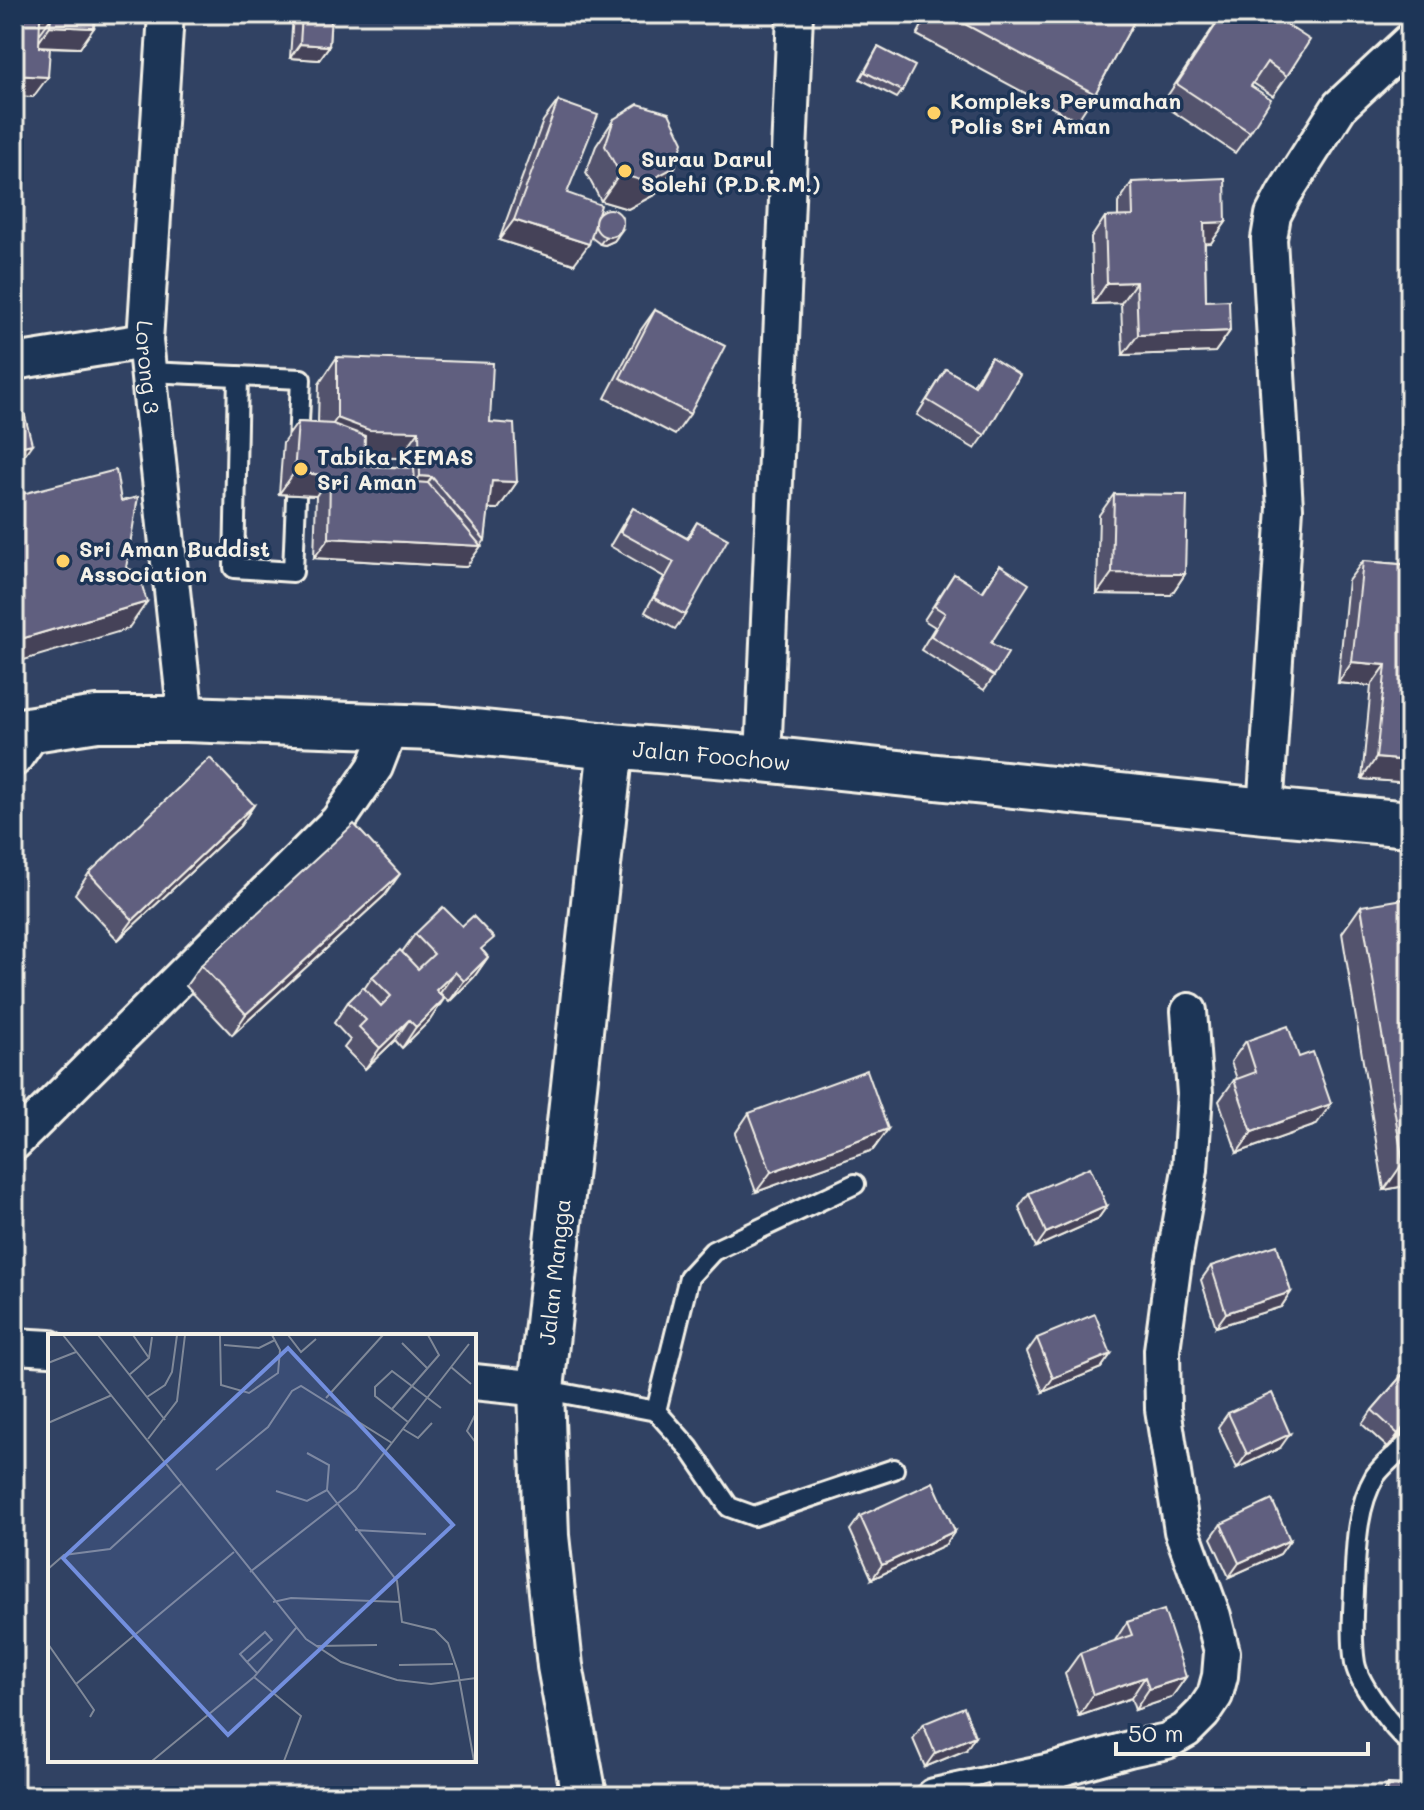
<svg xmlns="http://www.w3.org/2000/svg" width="1424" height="1810" font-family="Mali,sans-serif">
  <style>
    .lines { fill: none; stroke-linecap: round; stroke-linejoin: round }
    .lane-casing { stroke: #f4f1e8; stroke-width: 24 }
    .street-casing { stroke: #f4f1e8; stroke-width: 40 }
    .secondary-casing { stroke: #f4f1e8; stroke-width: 50 }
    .lane { stroke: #1d3557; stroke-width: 18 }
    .street { stroke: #1d3557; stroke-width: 34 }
    .secondary { stroke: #1d3557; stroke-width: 44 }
    .wall { fill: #53526d; stroke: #f4f1e8; stroke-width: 2; fill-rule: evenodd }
    .shaded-wall { fill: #444259; stroke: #f4f1e8; stroke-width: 2 }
    .building { fill: #615f7f; stroke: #f4f1e8; stroke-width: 2 }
    .poi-dot { fill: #ffd166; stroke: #1d3557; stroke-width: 3 }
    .labels { text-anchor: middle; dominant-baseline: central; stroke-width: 7; stroke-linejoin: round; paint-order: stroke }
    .poi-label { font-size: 22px; font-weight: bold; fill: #f4f1e8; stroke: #1d3557; text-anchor: start }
    .street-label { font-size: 22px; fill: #f4f1e8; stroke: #1d3557 }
    .inset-road { fill: none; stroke: #7f8898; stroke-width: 2 }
    .view { fill: #738fde; fill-opacity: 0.15; stroke: #738fde; stroke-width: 4 }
    .inset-edge { fill: none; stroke: #f4f1e8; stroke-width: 4 }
  </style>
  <rect width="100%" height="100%" fill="#314263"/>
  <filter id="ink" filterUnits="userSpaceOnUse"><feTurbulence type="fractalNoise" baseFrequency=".0125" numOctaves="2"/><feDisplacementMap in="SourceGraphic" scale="16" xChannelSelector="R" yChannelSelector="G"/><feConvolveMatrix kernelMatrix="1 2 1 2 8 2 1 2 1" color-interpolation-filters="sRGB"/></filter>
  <g filter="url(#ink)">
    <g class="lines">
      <defs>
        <g id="lane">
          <path d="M148,372L301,379L298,444"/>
          <path d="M238,376L234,568L293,572L297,473"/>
          <path d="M541,1389L656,1411L689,1448L729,1507L754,1516L894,1469"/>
          <path d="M656,1411L689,1277L713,1251L855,1184"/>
          <path d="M1410,1442C1398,1453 1384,1463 1375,1476C1355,1510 1356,1552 1354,1590C1353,1613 1351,1640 1355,1663C1359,1685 1393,1729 1410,1743"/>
          <path d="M1055,1770L1057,1796"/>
        </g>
        <g id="street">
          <path id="s1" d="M166,14L145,341L186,719"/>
          <path d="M14,362L145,341"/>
          <path d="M14,759L35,729"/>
          <path d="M763,759L795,14"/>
          <path d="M1265,811L1285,508L1269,239L1273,215L1284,194L1340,106L1410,41"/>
          <path d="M14,1143L338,821L375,767L391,726"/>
          <path d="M14,1346L50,1348"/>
          <path d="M474,1382L541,1389"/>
          <path d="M934,1796L1055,1770L1129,1749L1167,1741L1186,1730L1203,1713L1215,1695L1220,1676L1222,1652L1213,1616L1182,1531L1163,1409L1162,1350L1174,1261L1190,1170L1195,1094L1189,1011"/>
        </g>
        <g id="secondary">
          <path id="s2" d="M14,732L97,719H186L434,728L611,746L763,759L1265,811L1410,824"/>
          <path id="s3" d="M584,1796L560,1666L546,1536L541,1389L611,746"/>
        </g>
      </defs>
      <!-- lane casing -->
      <use href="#lane" class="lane-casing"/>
      <!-- street casing -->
      <use href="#street" class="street-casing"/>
      <!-- secondary casing -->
      <use href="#secondary" class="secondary-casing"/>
      <!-- lane -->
      <use href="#lane" class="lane"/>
      <!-- street -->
      <use href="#street" class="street"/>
      <!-- secondary -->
      <use href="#secondary" class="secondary"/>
    </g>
    <!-- wall -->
    <g class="wall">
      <path d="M14,14H95L80,48L39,47L33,97Z"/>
      <path d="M293,14H331L329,46L319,60L290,58Z"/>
      <path d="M928,14H1138L1095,94L1077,121L917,35Z"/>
      <path d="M1222,14H1270L1287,76L1273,96L1253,83L1251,86L1250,132L1235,153L1162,104Z"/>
      <path d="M878,47L902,91L897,98L860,79Z"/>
      <path d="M558,101L567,193L599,213L617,237L614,241L605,245L600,244L592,238L591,235L574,264L499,240L543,121Z"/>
      <path d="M614,119L675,167L656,194L628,209L601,201L586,173L596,146Z"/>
      <path d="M1132,182L1226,222L1211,243H1205L1206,301L1230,331L1215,352L1123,355L1121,303L1093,304L1091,238L1105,217H1118V203Z"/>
      <path d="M655,310L690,414L675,435L605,398L640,331Z"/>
      <path d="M337,357L490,422L517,482L498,509H488L485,540L466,567L314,558L316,496L279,494L283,443L298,422L318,423L319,384ZM364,458H400V467L364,466Z"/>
      <path d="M991,357L985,435L975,449L917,415L946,369L973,385Z"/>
      <path d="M1114,494L1185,574L1171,595L1097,594L1099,515Z"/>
      <path d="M633,508L687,538L697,522L685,615L675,629L645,612L664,577L610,546L624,522Z"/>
      <path d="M1363,561L1410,565V783L1362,779L1371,686L1338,683L1348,581Z"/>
      <path d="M1000,565L991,643L994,676L984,690L921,650L935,627L924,620L954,574L982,592Z"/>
      <path d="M254,805L240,826L118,940L75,894L89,873Z"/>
      <path d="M385,895L232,1035L186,986L201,965Z"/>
      <path d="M1361,906L1410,1185L1384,1190L1342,933Z"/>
      <path d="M415,934L484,952L488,957L474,977L449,1002L440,993H439L430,1020L402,1048L395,1040L365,1069L344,1048L350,1040L334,1023L348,1002L364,989L372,977L402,952Z"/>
      <path d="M1246,1041L1299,1057L1316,1125L1237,1153L1219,1101L1234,1080L1237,1079L1231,1062Z"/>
      <path d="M749,1113L888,1129L873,1150L756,1192L735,1134Z"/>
      <path d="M1029,1193L1107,1206L1097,1220L1036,1247L1019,1207Z"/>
      <path d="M1211,1266L1291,1292L1281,1307L1216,1327L1201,1280Z"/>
      <path d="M1037,1338L1111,1354L1101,1368L1043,1392L1027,1352Z"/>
      <path d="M1410,1366V1423L1388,1448L1362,1424L1372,1410Z"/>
      <path d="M1228,1413L1280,1448L1237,1468L1218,1427Z"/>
      <path d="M860,1516L955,1531L945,1545L872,1579L850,1530Z"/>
      <path d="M1221,1524L1290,1540L1280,1554L1229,1577L1211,1538Z"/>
      <path d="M1127,1622L1186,1677L1171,1698L1135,1710L1131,1698L1079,1716L1065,1674L1080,1653L1114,1642Z"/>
      <path d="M923,1724L966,1750L925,1767L913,1739Z"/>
      <path d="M1388,1784L1410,1796H1380Z"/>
    </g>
    <!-- shaded-wall -->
    <g class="shaded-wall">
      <path d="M40,18H51L36,39Z"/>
      <path d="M50,26L94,28L80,48L36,46Z"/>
      <path d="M300,44L329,46L319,60L290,58Z"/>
      <path d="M14,75L48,77L33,97L14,96Z"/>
      <path d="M675,167L656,194L628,209L601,201L620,174Z"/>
      <path d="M514,220L589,244L574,264L499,240Z"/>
      <path d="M1226,222L1211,243L1189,244L1204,223Z"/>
      <path d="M622,230L614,241L605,245L600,244L605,237Z"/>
      <path d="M1136,282L1121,303L1093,304L1107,283Z"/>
      <path d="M1230,331L1215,352L1123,355L1138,335Z"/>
      <path d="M337,418L419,431L400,458L350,457L318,445Z"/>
      <path d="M32,444L22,458L14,460V448Z"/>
      <path d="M294,473L330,475L316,496L279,494Z"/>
      <path d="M420,476L432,477L413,504L401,503Z"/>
      <path d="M492,481L517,482L498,509L473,508Z"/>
      <path d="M329,538L481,546L466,567L314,558Z"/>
      <path d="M1112,573L1185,574L1171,595L1097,594Z"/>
      <path d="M147,602L128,629L14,663V641Z"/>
      <path d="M1352,662L1386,665L1371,686L1338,683Z"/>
      <path d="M1376,758L1410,761V783L1362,779Z"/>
      <path d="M254,805L240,826L118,940L133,920Z"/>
      <path d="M400,874L385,895L232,1035L246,1014Z"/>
      <path d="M488,957L474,977L449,1002L464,981Z"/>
      <path d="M455,972L440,993L422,1011L436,990Z"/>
      <path d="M444,999L430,1020L402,1048L416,1027Z"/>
      <path d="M409,1020L395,1040L365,1069L380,1048Z"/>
      <path d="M1331,1104L1316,1125L1237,1153L1252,1132Z"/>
      <path d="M888,1129L873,1150L756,1192L771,1172Z"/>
      <path d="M1410,1162V1185L1384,1190L1403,1163Z"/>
      <path d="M1107,1206L1097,1220L1036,1247L1046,1233Z"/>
      <path d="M1291,1292L1281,1307L1216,1327L1226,1313Z"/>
      <path d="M1111,1354L1101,1368L1043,1392L1053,1378Z"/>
      <path d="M1410,1420V1423L1388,1448L1398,1434Z"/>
      <path d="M1290,1434L1280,1448L1237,1468L1247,1454Z"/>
      <path d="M955,1531L945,1545L872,1579L882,1565Z"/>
      <path d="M1290,1540L1280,1554L1229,1577L1239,1563Z"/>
      <path d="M1145,1677L1131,1698L1079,1716L1093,1695Z"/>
      <path d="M1186,1677L1171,1698L1135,1710L1149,1689Z"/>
      <path d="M975,1736L966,1750L925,1767L935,1753Z"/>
    </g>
    <!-- building -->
    <g class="building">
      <path d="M14,14H95L94,28L50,26L51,18H40L39,47L50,48L48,77L14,75Z"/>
      <path d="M302,14H331L329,46L300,44Z"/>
      <path d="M946,14H1138L1095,94Z"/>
      <path d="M1223,14H1270L1310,40L1287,76L1267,62L1251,86L1271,99L1250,132L1177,84Z"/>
      <path d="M878,47L915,66L902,91L865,72Z"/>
      <path d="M558,101L598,115L567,193L601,205L589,244L514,220Z"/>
      <path d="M638,104L669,113L683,142L675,167L647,182L620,174L605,146L614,119Z"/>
      <path d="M1225,178L1226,222L1204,223L1206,301L1229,300L1230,331L1138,335L1136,282L1107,283L1105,217L1133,216L1132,182Z"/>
      <circle cx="609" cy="223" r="14"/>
      <path d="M655,310L725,346L690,414L620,378Z"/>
      <path d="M337,357L493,363L490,422L514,424L517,482L492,481L485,540L432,477L420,476L419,431L369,430L337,418Z"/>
      <path d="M991,357L1020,375L985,435L927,400L946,369L975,386Z"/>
      <path d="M14,373L32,444L14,448Z"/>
      <path d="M298,422L333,424L365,436L364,466L414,468L415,482L428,483L481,546L329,538L330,475L294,473Z"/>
      <path d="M116,470L121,501L138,497L126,568L138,572L147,602L14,641V496Z"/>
      <path d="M1114,494L1187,495L1185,574L1112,573Z"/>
      <path d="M633,508L688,539L697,522L728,539L685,615L654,598L674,562L620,532Z"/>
      <path d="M1363,561L1410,565V761L1376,758L1386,665L1352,662Z"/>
      <path d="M1000,565L1029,584L991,643L1008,653L994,676L931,636L945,613L934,606L954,574L983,592Z"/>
      <path d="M210,758L254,805L133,920L89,873Z"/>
      <path d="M354,824L400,874L246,1014L201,965Z"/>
      <path d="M1410,898V1162L1403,1163L1361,906Z"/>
      <path d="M443,907L462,926L473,916L494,938L481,949L488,957L464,981L455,972L436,990L444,999L416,1027L409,1020L380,1048L359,1027L366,1020L348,1002L363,987L381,1006L391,996L372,977L400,950L418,969L434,954L415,934Z"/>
      <path d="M1288,1026L1299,1057L1313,1052L1331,1104L1252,1132L1234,1080L1256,1072L1246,1041Z"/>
      <path d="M867,1070L888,1129L771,1172L749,1113Z"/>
      <path d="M1090,1167L1107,1206L1046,1233L1029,1193Z"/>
      <path d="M1277,1245L1291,1292L1226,1313L1211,1266Z"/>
      <path d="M1095,1314L1111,1354L1053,1378L1037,1338Z"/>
      <path d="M1410,1366V1420L1398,1434L1372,1410Z"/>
      <path d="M1272,1393L1290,1434L1247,1454L1228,1413Z"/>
      <path d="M933,1482L955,1531L882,1565L860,1516Z"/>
      <path d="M1272,1500L1290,1540L1239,1563L1221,1524Z"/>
      <path d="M1164,1610L1186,1677L1149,1689L1145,1677L1093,1695L1080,1653L1132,1635L1127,1622Z"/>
      <path d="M964,1707L975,1736L935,1753L923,1724Z"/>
      <path d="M988,1783L991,1796H945Z"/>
      <path d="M1388,1784L1410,1785V1796H1387Z"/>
      <path d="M292,1790V1796H230V1793Z"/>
    </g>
  </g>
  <!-- markers -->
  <g class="poi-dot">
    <circle cx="934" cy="113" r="8"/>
    <circle cx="625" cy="171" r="8"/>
    <circle cx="301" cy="469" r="8"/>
    <circle cx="63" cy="561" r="8"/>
  </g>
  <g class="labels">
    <!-- poi labels -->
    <g class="poi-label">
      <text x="950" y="100">Kompleks Perumahan<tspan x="950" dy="25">Polis Sri Aman</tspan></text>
      <text x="641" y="158">Surau Darul<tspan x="641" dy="25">Solehi (P.D.R.M.)</tspan></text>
      <text x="317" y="456">Tabika KEMAS<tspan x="317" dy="25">Sri Aman</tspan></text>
      <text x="79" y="548">Sri Aman Buddist<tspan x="79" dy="25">Association</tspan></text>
    </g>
    <!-- street labels -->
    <g class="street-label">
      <text stroke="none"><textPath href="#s1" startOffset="354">Lorong 3</textPath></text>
      <text stroke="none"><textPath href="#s2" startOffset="700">Jalan Foochow</textPath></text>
      <text stroke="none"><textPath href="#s3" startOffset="528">Jalan Mangga</textPath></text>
    </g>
  </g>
  <!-- overview -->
  <g transform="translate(48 1334)">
    <rect width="428" height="428" fill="#314263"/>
    <path class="inset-road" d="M15,1L258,305L293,328L349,346L383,350L428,344M50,1L117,86M85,1L101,24M87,1H148M172,1L173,51L201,59L230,39L232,16L224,1M240,1L253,18L268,5M354,9L379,34M176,11L211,14L227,6M0,29L28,18M403,33L423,50M81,41L101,24L104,3M99,63L117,51L124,38L129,1M278,64L335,1M344,75L391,21L380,1M428,79L419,97L428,109M360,88L327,62V53L344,37L393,74M0,89L64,61M355,95L370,104L384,89M100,105L129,67L137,1M259,119L281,131L279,156L349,247L354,288L387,296L400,309L410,338L426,427M168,136L220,93L244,57L253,52L344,109M228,157L259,167L279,156M307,196L378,200M0,235L16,221L62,215L134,149M202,238L308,155L421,10M225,268L243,264L352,268M0,310L28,350L186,218M269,312L329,311M199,328L224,306L217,298L192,320L199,328L209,339M351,331L405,330M206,343L253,382L236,427M28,350L46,376L42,383M104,427L206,343L248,294"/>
    <path class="view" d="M240,14L405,191L180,401L15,224Z"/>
    <rect width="428" height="428" class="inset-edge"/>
  </g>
  <!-- margin -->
  <rect width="1424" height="1810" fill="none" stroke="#1d3557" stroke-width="48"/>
  <rect x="24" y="24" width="1376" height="1762" fill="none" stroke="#f4f1e8" stroke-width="3" filter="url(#ink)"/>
  <!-- scale -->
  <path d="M1116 1742v12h252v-12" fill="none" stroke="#f4f1e8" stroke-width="4"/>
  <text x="1128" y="1742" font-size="24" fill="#f4f1e8" stroke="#1d3557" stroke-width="6" paint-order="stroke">50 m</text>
</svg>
